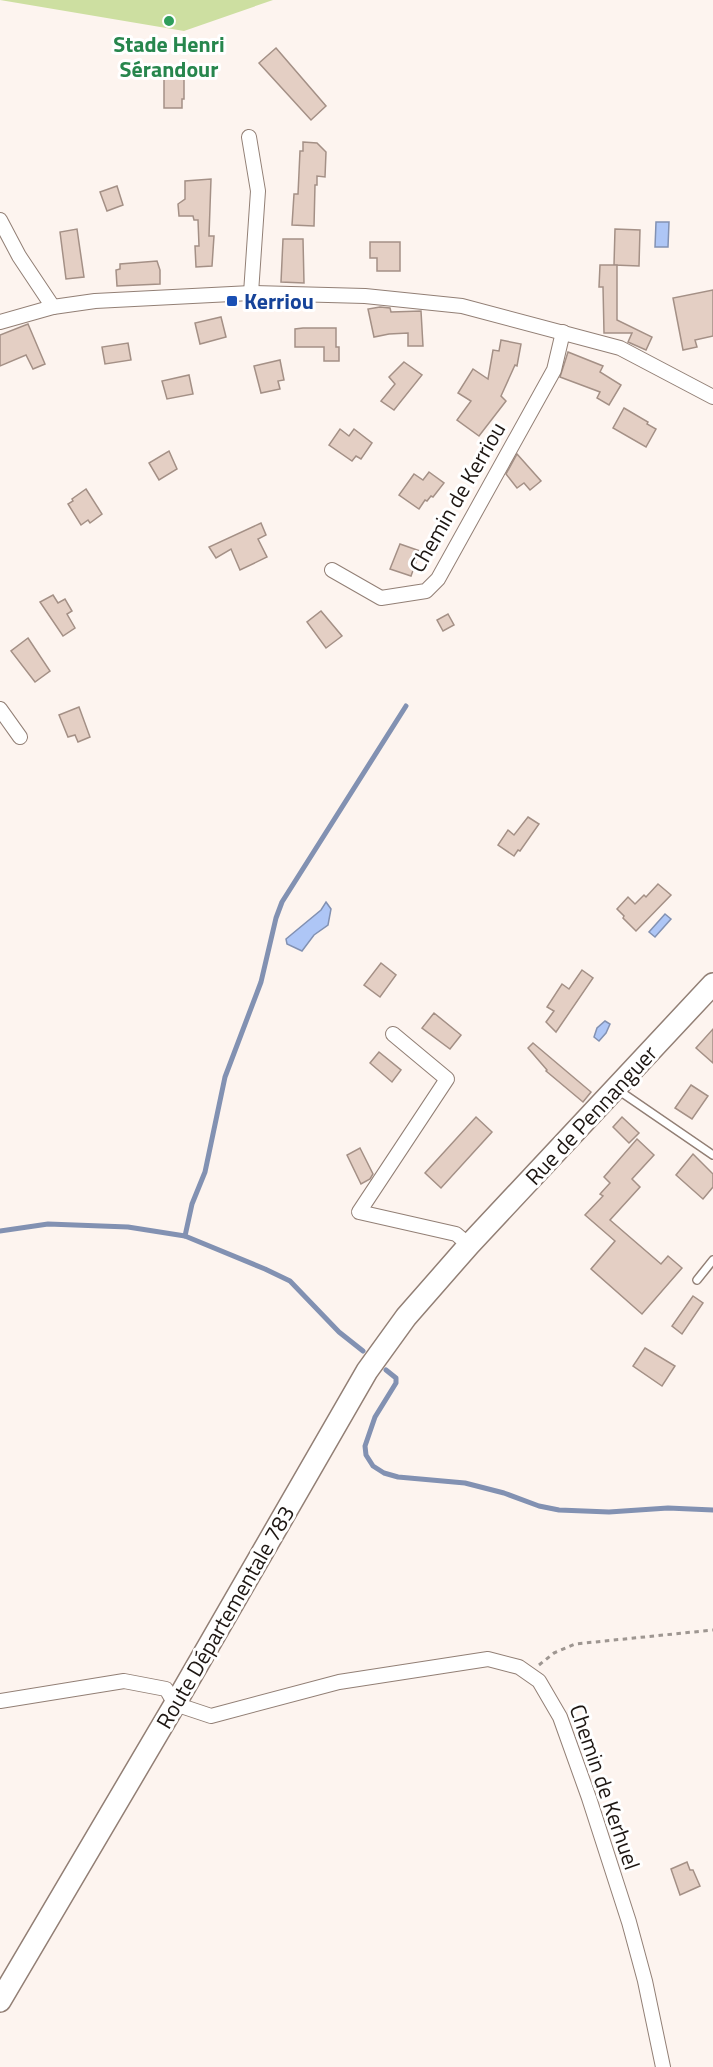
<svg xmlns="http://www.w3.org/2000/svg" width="713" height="2067" font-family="'Titillium Web',sans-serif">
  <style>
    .green { fill: #cddfa1 }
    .water { fill: #aec6f6; stroke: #8291b2; stroke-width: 1.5 }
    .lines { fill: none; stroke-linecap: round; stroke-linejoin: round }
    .stream { stroke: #8291b2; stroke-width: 5 }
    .building { fill: #e4cfc4; stroke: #a49086; stroke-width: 1.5 }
    .service-casing { stroke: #927f75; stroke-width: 10 }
    .minor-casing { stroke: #927f75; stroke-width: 16 }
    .primary-casing { stroke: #927f75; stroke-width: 24 }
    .path { stroke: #9e9691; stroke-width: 3; stroke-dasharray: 4.5 4.5; stroke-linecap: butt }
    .service { stroke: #fff; stroke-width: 7 }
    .minor { stroke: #fff; stroke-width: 14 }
    .primary { stroke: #fff; stroke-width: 21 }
    .leisure-dot { fill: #2e9e5b; stroke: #fff; stroke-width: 2 }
    .transit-dot { fill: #1a4fb4; stroke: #fff; stroke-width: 2 }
    .labels { text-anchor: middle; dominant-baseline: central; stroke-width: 6; stroke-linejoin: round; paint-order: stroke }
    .leisure-label { font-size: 22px; font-weight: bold; fill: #27864d; stroke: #fff }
    .transit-label { font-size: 22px; font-weight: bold; fill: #164399; stroke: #fff; text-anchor: start }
    .street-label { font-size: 22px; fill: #1d1612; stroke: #fff }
  </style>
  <rect width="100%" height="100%" fill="#fdf4ef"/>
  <!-- green -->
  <path class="green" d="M0,0H273L184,31Z"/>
  <!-- water -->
  <g class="water">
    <path d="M656,222H669L668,247H655Z"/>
    <path d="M326,902L331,909L328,925L314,935L302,951L287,944L286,939L321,910Z"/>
    <path d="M665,914L671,919L655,937L649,932Z"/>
    <path d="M605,1021L610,1024L606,1033L599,1041L594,1037L597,1028Z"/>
  </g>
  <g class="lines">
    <!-- stream -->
    <g class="stream">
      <path d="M0,1231L48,1224L128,1227L185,1236L265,1269L290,1281L339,1332L363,1351"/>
      <path d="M185,1236L192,1204L205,1172L225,1077L261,982L276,918L282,902L406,706"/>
      <path d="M386,1370L396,1378V1383L375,1417L365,1446L366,1455L373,1466L384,1473L398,1477L465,1483L504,1493L539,1506L559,1510L609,1512L668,1508L713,1510"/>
    </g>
  </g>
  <!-- building -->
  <g class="building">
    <path d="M276,48L326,106L311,120L259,63Z"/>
    <path d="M164,72H184V99H182V108H164Z"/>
    <path d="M303,142L317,143L326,152L325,177L317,176V185H315L314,226L292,225L294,194H298L300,151H303Z"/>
    <path d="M211,179L209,236H214L212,266L196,267L195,246H199L198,220H194L193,216H179L178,204L185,199V181Z"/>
    <path d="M117,186L123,205L107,211L100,192Z"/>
    <path d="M77,229L84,277L66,279L60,232Z"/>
    <path d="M615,229L640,230L639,266L614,265Z"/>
    <path d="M283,239H303L304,283L281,282Z"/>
    <path d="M370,242H400V271H377V258H370Z"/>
    <path d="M157,261L160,270V284L117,286L116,270L120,269V264Z"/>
    <path d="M600,265H617V320L652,337L646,350L628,342L632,333H604L603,287H599Z"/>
    <path d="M713,290V336L695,340L697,347L683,350L673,298Z"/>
    <path d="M380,307L390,308L391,312L421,311L423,346H408V333L389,334L374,337L368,309Z"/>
    <path d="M221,317L226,337L200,344L195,323Z"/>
    <path d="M28,324L45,364L33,369L26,355L0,366V335Z"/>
    <path d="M303,328H336V347H339V361H324V347H295V329Z"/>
    <path d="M501,340L521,344L517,366L515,365L501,396L506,401L479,436L457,420L471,401L458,393L473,369L488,379L493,350L499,351Z"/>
    <path d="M128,343L131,360L105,364L102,347Z"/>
    <path d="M568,352L603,366L600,372L621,385L609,405L597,398L600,392L560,377Z"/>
    <path d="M280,360L284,380L278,381L280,389L261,393L254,366Z"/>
    <path d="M404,362L422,375L394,410L381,401L395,384L389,377Z"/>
    <path d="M189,375L193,394L167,399L162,381Z"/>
    <path d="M624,408L648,422L647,424L656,429L646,447L613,428Z"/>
    <path d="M340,429L349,436L354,429L372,443L361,459L356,456L352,461L329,445Z"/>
    <path d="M169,451L177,469L159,480L149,463Z"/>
    <path d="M517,454L541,481L530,490L524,483L517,488L506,474Z"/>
    <path d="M429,472L444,483L433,497L431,496L427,501L425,500L419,509L399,495L414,474L423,480Z"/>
    <path d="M86,489L102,514L90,523L88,520L81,525L68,504L73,501L72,499Z"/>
    <path d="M261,523L266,535L258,539L267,557L240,570L231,549L216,558L209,547Z"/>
    <path d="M400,544L420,551L411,576L390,569Z"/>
    <path d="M53,595L58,603L65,599L72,611L67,614L75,628L63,636L40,602Z"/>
    <path d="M321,611L342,636L326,648L307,622Z"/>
    <path d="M448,614L454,625L443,631L437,620Z"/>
    <path d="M28,638L50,671L35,682L11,651Z"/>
    <path d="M79,707L90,737L78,742L75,735L68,737L59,715Z"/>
    <path d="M528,817L539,824L520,851L518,850L514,856L498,845L508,830L514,835Z"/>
    <path d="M658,884L671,895L636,931L623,918L624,916L617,909L628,897L635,904L644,895L646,897Z"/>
    <path d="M381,963L396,975L380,997L364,985Z"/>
    <path d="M582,970L593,978L556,1032L546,1022L554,1011L547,1007L562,984L569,989Z"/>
    <path d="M434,1013L461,1035L450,1049L422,1028Z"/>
    <path d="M713,1029V1063L696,1048Z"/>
    <path d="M533,1043L591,1092L583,1102L546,1071L547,1070L528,1048Z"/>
    <path d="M379,1052L401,1070L392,1082L370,1063Z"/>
    <path d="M691,1085L708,1096L692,1119L675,1108Z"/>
    <path d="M476,1117L492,1132L441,1188L425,1173Z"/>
    <path d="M622,1117L639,1133L629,1143L613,1127Z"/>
    <path d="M637,1139L654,1155L632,1179L640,1187L610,1220L661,1264L668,1256L682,1268L642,1314L591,1269L615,1241L585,1215L603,1196L600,1194L610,1183L604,1177Z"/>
    <path d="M360,1148L373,1174L370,1179L361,1184L347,1155Z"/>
    <path d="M693,1154L713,1174V1187L703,1199L676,1175Z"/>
    <path d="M693,1296L703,1303L682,1334L672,1326Z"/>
    <path d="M645,1348L675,1366L662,1386L633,1366Z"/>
    <path d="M687,1862L690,1870H693L700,1886L680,1895L671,1869Z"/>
  </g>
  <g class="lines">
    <defs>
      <g id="service">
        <path d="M618,1090L713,1155"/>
        <path d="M697,1280L713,1260"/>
      </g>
      <g id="minor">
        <path d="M249,137L258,191L251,293"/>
        <path d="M0,220L19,256L53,307"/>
        <path d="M0,322L53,307L95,301L251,293L365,296L462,306L620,348L713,397"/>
        <path d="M332,570L381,598L426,591L438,579L554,370L563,332"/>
        <path d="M0,709L20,737"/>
        <path d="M393,1034L447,1079L359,1212L456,1234L469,1245"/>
        <path d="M0,1701L124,1681L166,1689L175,1704L211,1716L339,1682L488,1659L519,1667L539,1681L560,1717L589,1798L629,1922L645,1981L663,2067"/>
      </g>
      <path id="primary" d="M0,2001L175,1704L367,1371L406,1317L469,1245L713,984"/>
    </defs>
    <!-- service casing -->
    <use href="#service" class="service-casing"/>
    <!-- minor casing -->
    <use href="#minor" class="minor-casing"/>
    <!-- primary casing -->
    <use href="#primary" class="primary-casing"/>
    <!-- path -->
    <path class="path" d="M539,1665L554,1653L575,1644L713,1630"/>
    <!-- service -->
    <use href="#service" class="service"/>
    <!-- minor -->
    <use href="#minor" class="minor"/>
    <!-- primary -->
    <use href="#primary" class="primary"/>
  </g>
  <!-- markers -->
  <circle class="leisure-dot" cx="169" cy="21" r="6"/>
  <rect class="transit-dot" x="226" y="295" width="12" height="12" rx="3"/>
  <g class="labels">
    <!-- leisure labels -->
    <g class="leisure-label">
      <text x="169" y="44">Stade Henri<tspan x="169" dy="25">Sérandour</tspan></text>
    </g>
    <!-- transit labels -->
    <g class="transit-label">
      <text x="244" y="301">Kerriou</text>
    </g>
    <!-- street labels -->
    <g class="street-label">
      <text transform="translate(457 497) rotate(-60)">Chemin de Kerriou</text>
      <text transform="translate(591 1115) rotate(-47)">Rue de Pennanguer</text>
      <text transform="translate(225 1617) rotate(-60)">Route Départementale 783</text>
      <text transform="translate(605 1787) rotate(71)">Chemin de Kerhuel</text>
    </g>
  </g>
</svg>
